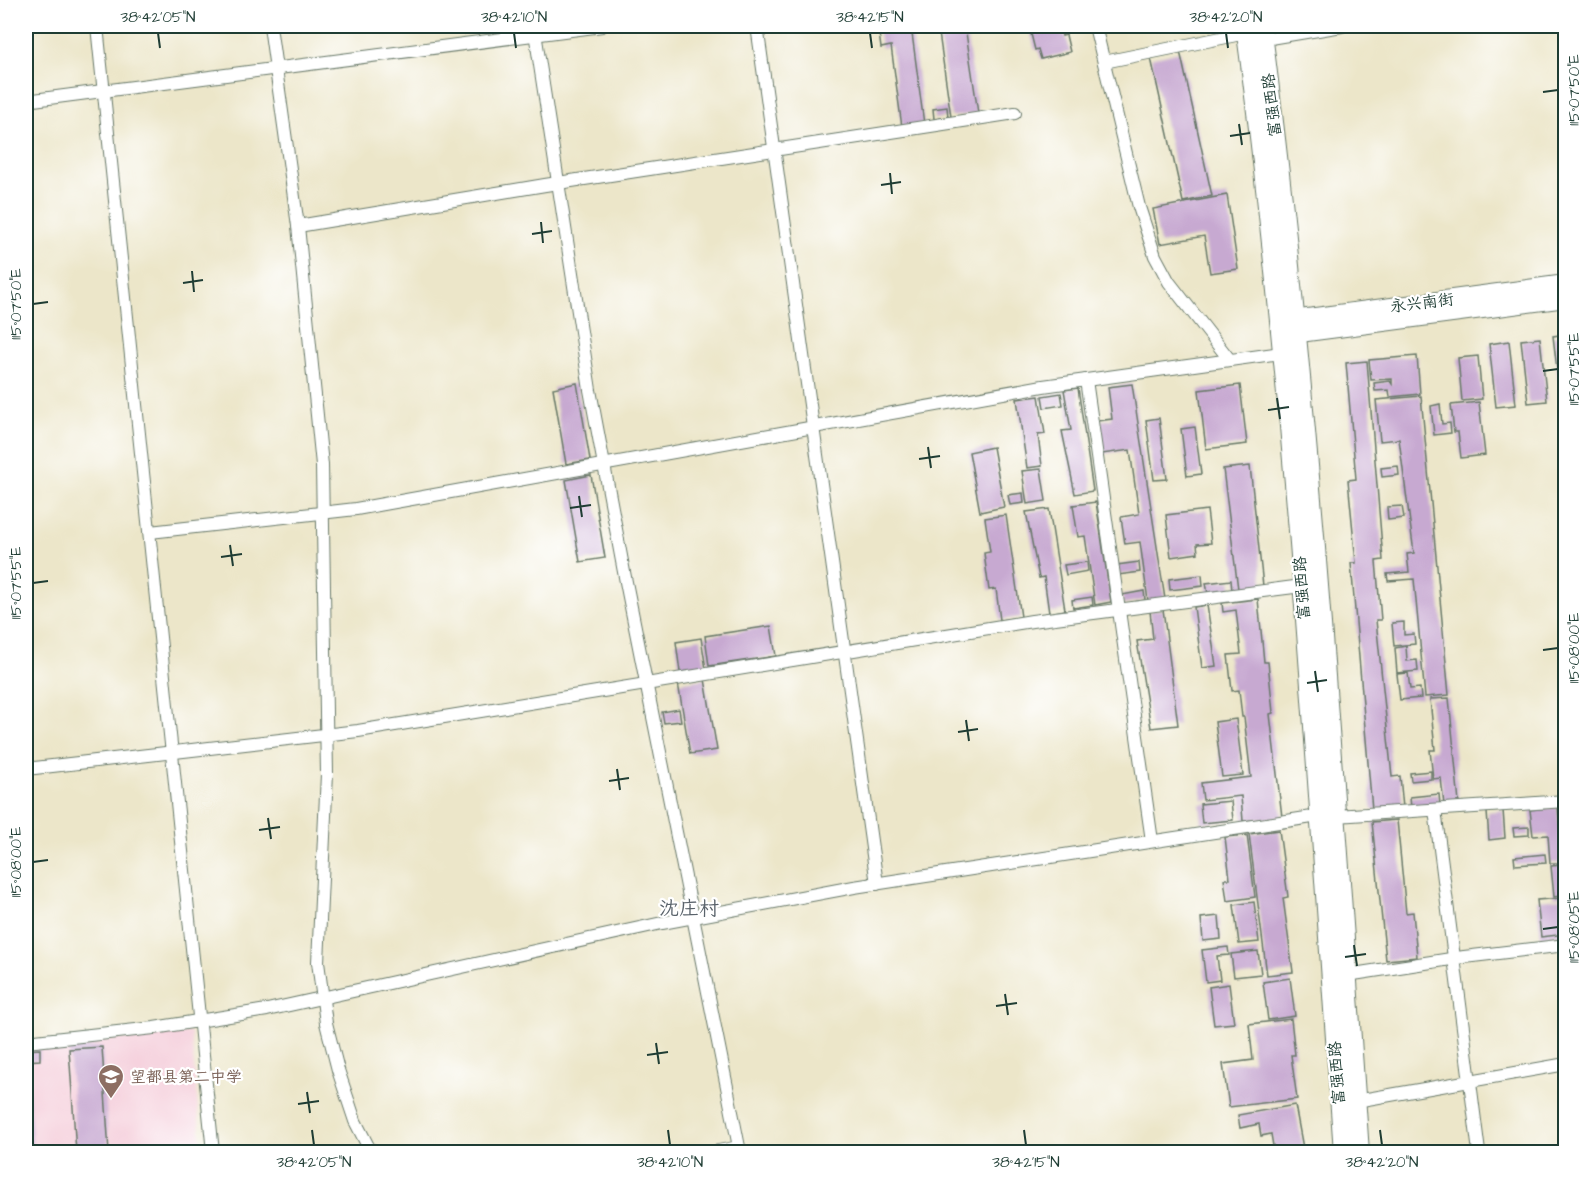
<svg xmlns="http://www.w3.org/2000/svg" width="1591" height="1178" font-family="'Architects Daughter','LXGW WenKai TC',sans-serif">
  <style>
    .built { fill: #f5cfdb }
    .building { fill: #c7a9d1 }
    .lines { fill: none; stroke-linecap: round; stroke-linejoin: round }
    .minor-casing { stroke: #677868; stroke-width: 14 }
    .secondary-casing { stroke: #677868; stroke-width: 20 }
    .minor { stroke: #fff; stroke-width: 12 }
    .secondary { stroke: #fff; stroke-width: 18 }
    .ticks { fill: none; stroke: #1f3d34; stroke-width: 2 }
    .labels { text-anchor: middle; dominant-baseline: central; stroke-width: 4.5; stroke-linejoin: round; paint-order: stroke }
    .street-label { font-size: 16px; fill: #1f3d34; stroke: #fff }
    .education-label { font-size: 16px; fill: #785e54; stroke: #fff; text-anchor: start }
    .quarter-label { font-size: 20px; fill: #5a636b; stroke: #fff }
    .neatline { fill: none; stroke: #1f3d34; stroke-width: 2 }
    .ticks-label { font-size: 15px; text-anchor: middle; fill: #1f3d34 }
  </style>
  <rect width="100%" height="100%" fill="#fff"/>
  <filter id="ink" filterUnits="userSpaceOnUse"><feTurbulence type="fractalNoise" baseFrequency=".0167" numOctaves="2"/><feDisplacementMap in="SourceGraphic" scale="12" xChannelSelector="R" yChannelSelector="G"/><feConvolveMatrix kernelMatrix="1 2 1 2 8 2 1 2 1" color-interpolation-filters="sRGB"/></filter>
  <filter id="wash" filterUnits="userSpaceOnUse"><feTurbulence type="fractalNoise" baseFrequency=".008" numOctaves="4" result="noise"/><feDisplacementMap in="SourceGraphic" scale="24" xChannelSelector="R" yChannelSelector="G"/><feGaussianBlur stdDeviation="1.35" result="paint"/><feColorMatrix in="noise" values="0 0 0 0 0 0 0 0 0 0 0 0 0 0 0 0 0 1.4 0 .05"/><feComposite in="paint" operator="in"/></filter>
  <g filter="url(#wash)">
    <rect width="100%" height="100%" fill="#ece6c9"/>
    <!-- built -->
    <path class="built" d="M191,1032L202,1152H26V1048Z"/>
    <g id="blocks">
      <!-- building -->
      <g class="building">
        <path d="M878,26H911L924,124L902,127L891,46L881,48Z"/>
        <path d="M938,26H965L978,113L951,117Z"/>
        <path d="M1029,26H1060L1062,36L1066,35L1070,52L1041,59L1038,49L1035,50Z"/>
        <path d="M1180,51L1212,196L1183,202L1151,58Z"/>
        <path d="M947,107L948,117L934,119L933,109Z"/>
        <path d="M1227,195L1238,269L1210,273L1204,236L1160,244L1153,209Z"/>
        <path d="M1566,334V402L1561,403L1553,336Z"/>
        <path d="M1540,338L1547,401L1528,403L1521,340Z"/>
        <path d="M1509,341L1516,405L1496,407L1489,344Z"/>
        <path d="M1417,356L1420,394L1390,397L1389,390L1375,391L1374,383L1390,381L1392,384V379L1371,380L1369,360Z"/>
        <path d="M1478,356L1482,399L1462,401L1458,358Z"/>
        <path d="M1367,361L1383,560L1376,561L1381,620H1376L1392,777L1400,776L1403,808L1372,810L1351,563H1356L1348,480L1356,479L1346,363Z"/>
        <path d="M577,383L590,460L566,464L553,388Z"/>
        <path d="M1132,384L1165,599L1148,601L1140,542L1125,544L1121,517L1139,514L1130,450L1102,454L1097,421L1112,419L1108,387Z"/>
        <path d="M1240,385L1247,444L1206,449L1199,390Z"/>
        <path d="M1078,388L1093,491L1075,494L1062,431L1071,430L1064,390Z"/>
        <path d="M1061,393L1063,405L1044,408L1042,396Z"/>
        <path d="M1039,396L1045,434L1038,435L1042,466L1027,468L1017,399Z"/>
        <path d="M1421,396L1449,695L1425,697L1414,579L1388,581L1387,574L1409,572L1407,554L1414,553L1399,439L1380,441L1376,400Z"/>
        <path d="M1479,402L1485,455L1461,458L1458,432H1454L1451,405Z"/>
        <path d="M1440,404L1442,424L1450,423L1451,433L1434,435L1431,406Z"/>
        <path d="M1159,418L1167,479L1154,480L1146,420Z"/>
        <path d="M1195,427L1201,474L1187,476L1181,429Z"/>
        <path d="M993,447L1004,507L980,512L969,452Z"/>
        <path d="M1250,466L1263,586L1238,589L1223,469Z"/>
        <path d="M1398,466L1399,475L1382,477L1381,468Z"/>
        <path d="M1041,469L1046,501L1027,504L1022,471Z"/>
        <path d="M591,475L605,558L580,562L566,480Z"/>
        <path d="M1023,493L1024,503L1010,505L1008,495Z"/>
        <path d="M1096,502L1111,602L1095,605L1085,536L1078,537L1073,505Z"/>
        <path d="M1402,506L1404,518L1388,520L1387,507Z"/>
        <path d="M1049,509L1065,610L1049,613L1044,577L1039,578L1026,512Z"/>
        <path d="M1207,510L1211,543L1197,544L1198,553L1171,557L1166,515Z"/>
        <path d="M1006,515L1021,617L1000,620L996,589L989,590L984,553L990,552L985,518Z"/>
        <path d="M1087,562L1088,571L1066,575L1064,565Z"/>
        <path d="M1139,562L1140,572L1118,575L1117,565Z"/>
        <path d="M1202,575L1203,586L1170,590L1169,579Z"/>
        <path d="M1231,580L1232,591L1208,594L1206,583Z"/>
        <path d="M1144,591L1145,600L1123,604L1122,595Z"/>
        <path d="M1092,597L1093,605L1073,608L1072,600Z"/>
        <path d="M1258,599L1264,662H1268L1273,713L1270,714L1282,817L1243,821L1241,796L1203,800L1201,783L1251,777L1244,717H1242L1239,690L1232,691L1228,655L1241,654L1236,610L1223,612L1222,603Z"/>
        <path d="M1207,605L1216,666L1202,668L1194,607Z"/>
        <path d="M1163,609L1178,725L1151,728L1137,641L1153,639L1150,611Z"/>
        <path d="M1404,622V635L1414,634L1415,644L1394,646L1392,623Z"/>
        <path d="M771,626L776,656L709,666L705,636Z"/>
        <path d="M701,638L706,669L680,672L676,642Z"/>
        <path d="M1406,646L1407,661L1417,660L1418,671L1397,673L1395,648Z"/>
        <path d="M1408,673L1410,689L1420,688L1421,698L1400,700L1397,674Z"/>
        <path d="M705,679L717,750L690,754L678,683Z"/>
        <path d="M1449,698L1459,803L1444,805L1441,778L1433,779L1430,750H1435L1430,699Z"/>
        <path d="M679,709L681,721L664,723L662,712Z"/>
        <path d="M1236,719L1243,775L1222,777L1215,722Z"/>
        <path d="M1431,771V779L1411,781L1410,773Z"/>
        <path d="M1439,794L1440,805L1411,808L1410,797Z"/>
        <path d="M1231,801L1233,820L1202,823L1200,804Z"/>
        <path d="M1558,807L1562,863H1550L1548,835L1533,836L1530,810Z"/>
        <path d="M1560,807H1566V816L1561,817Z"/>
        <path d="M1503,810L1505,838L1489,840L1487,812Z"/>
        <path d="M1397,820L1406,913L1413,912L1417,957L1386,960L1372,822Z"/>
        <path d="M1529,827V835L1514,836L1513,828Z"/>
        <path d="M1279,830L1288,897L1283,898L1293,972L1267,975L1249,834Z"/>
        <path d="M1247,835L1255,897L1227,901L1224,879H1230L1225,837Z"/>
        <path d="M1545,854L1546,863L1515,865L1514,857Z"/>
        <path d="M1563,865L1566,895L1554,897L1551,866Z"/>
        <path d="M1562,898L1566,934L1541,937L1537,900Z"/>
        <path d="M1254,902L1259,942L1239,944L1234,905Z"/>
        <path d="M1219,916L1221,939L1203,941L1201,918Z"/>
        <path d="M1228,947L1229,955L1217,956L1220,980L1206,982L1202,950Z"/>
        <path d="M1258,951L1261,974L1234,977L1231,954Z"/>
        <path d="M1290,978L1295,1016L1268,1020L1263,982Z"/>
        <path d="M1229,984L1234,1023L1214,1025L1209,987Z"/>
        <path d="M1291,1019L1295,1055H1291L1297,1099L1229,1107L1223,1064L1253,1060L1249,1024Z"/>
        <path d="M102,1047L109,1152H76L69,1049Z"/>
        <path d="M40,1049V1060L26,1061V1050Z"/>
        <path d="M26,1068H27L33,1152H26Z"/>
        <path d="M1295,1105L1303,1148L1274,1152L1271,1134L1261,1136L1259,1124L1240,1128L1238,1115Z"/>
      </g>
    </g>
  </g>
  <g filter="url(#ink)">
    <use href="#blocks" fill-opacity="0" stroke="#677868" stroke-width="1.5"/>
    <g class="lines">
      <defs>
        <g id="minor">
          <path d="M97,26L213,1152"/>
          <path d="M270,26L298,226L322,465L327,774L318,962L326,1023L338,1070L355,1121L371,1152"/>
          <path d="M534,26L590,390L624,572L740,1152"/>
          <path d="M757,26L877,884"/>
          <path d="M1095,26L1139,207L1155,256L1169,282L1229,359"/>
          <path d="M1264,39L1342,26"/>
          <path d="M1104,62L1246,33"/>
          <path d="M26,101L602,26"/>
          <path d="M298,226L545,185L1015,113"/>
          <path d="M1086,380L1152,841"/>
          <path d="M150,532L356,509L1043,386L1281,353"/>
          <path d="M26,769L358,731L1032,621L1302,586"/>
          <path d="M1435,810L1479,1152"/>
          <path d="M1336,816L1566,801"/>
          <path d="M1347,975L1464,957L1566,945"/>
          <path d="M26,1042L154,1028L267,1010L662,923L854,887L1319,816"/>
          <path d="M1356,1101L1566,1064"/>
          <path d="M713,1152L739,1147"/>
        </g>
        <g id="secondary">
          <path d="M1245,26C1295,399 1316,776 1343,1152"/>
          <path d="M1262,26C1311,399 1333,776 1360,1152"/>
          <path d="M1285,321L1566,284"/>
          <path d="M1284,335L1566,298"/>
        </g>
      </defs>
      <!-- minor casing -->
      <use href="#minor" class="minor-casing"/>
      <!-- secondary casing -->
      <use href="#secondary" class="secondary-casing"/>
      <!-- minor -->
      <use href="#minor" class="minor"/>
      <!-- secondary -->
      <use href="#secondary" class="secondary"/>
    </g>
  </g>
  <!-- ticks -->
  <path class="ticks" d="M158,33L160,48M514,33L516,48M870,33L872,48M1226,33L1228,48M1543,92L1558,90M1239,124L1242,145M1230,136L1250,133M890,173L892,194M881,185L901,182M541,222L543,243M532,234L552,231M192,271L194,292M183,283L203,280M33,304L48,302M1543,371L1558,369M1277,398L1280,419M1268,410L1289,407M928,447L931,468M919,459L940,456M579,496L582,517M570,508L591,505M230,545L233,566M221,557L242,554M33,583L48,581M1543,650L1558,648M1315,671L1318,692M1307,683L1327,680M966,720L969,741M958,732L978,729M617,769L620,790M609,781L629,778M268,818L271,839M259,830L280,827M33,862L48,860M1543,929L1558,927M1354,945L1357,966M1345,957L1366,954M1005,994L1008,1015M996,1006L1017,1003M656,1043L659,1064M647,1055L668,1052M307,1092L310,1113M298,1104L319,1101M312,1130L314,1145M668,1130L670,1145M1024,1130L1026,1145M1380,1130L1382,1145"/>
  <!-- icons -->
  <defs>
    <symbol id="school-pin" viewBox="-11 -11 22 30"><path d="M0 17L-7.5 6A9.5 9.5 0 1 1 7.5 6Z" fill="#8d6e63" stroke="#fff"/><path d="M0-5L7-2L0 1L-7-2ZM-4 1L0 2.5L4 1V4Q0 6-4 4Z" fill="#fff"/></symbol>
  </defs>
  <g fill-rule="evenodd">
    <use href="#school-pin" x="96" y="1062" width="30" height="40"/>
  </g>
  <g class="labels">
    <!-- street labels -->
    <g class="street-label">
      <text transform="translate(1272 105) rotate(-97)">富强西路</text>
      <text transform="translate(1422 303) rotate(-7)">永兴南街</text>
      <text transform="translate(1302 588) rotate(-94)">富强西路</text>
      <text transform="translate(1337 1073) rotate(-94)">富强西路</text>
    </g>
    <!-- education labels -->
    <g class="education-label">
      <text x="130" y="1077">望都县第二中学</text>
    </g>
    <!-- quarter labels -->
    <g class="quarter-label">
      <text x="689" y="909">沈庄村</text>
    </g>
  </g>
  <!-- margin -->
  <rect width="1591" height="1178" fill="none" stroke="#fff" stroke-width="66"/>
  <rect x="33" y="33" width="1525" height="1112" class="neatline"/>
  <g class="ticks-label">
    <text x="158" y="22">38°42'05"N</text>
    <text x="514" y="22">38°42'10"N</text>
    <text x="870" y="22">38°42'15"N</text>
    <text x="1226" y="22">38°42'20"N</text>
    <text transform="translate(1574 90) rotate(-90)" y="5">115°07'50"E</text>
    <text transform="translate(16 304) rotate(-90)" y="5">115°07'50"E</text>
    <text transform="translate(1574 369) rotate(-90)" y="5">115°07'55"E</text>
    <text transform="translate(16 583) rotate(-90)" y="5">115°07'55"E</text>
    <text transform="translate(1574 648) rotate(-90)" y="5">115°08'00"E</text>
    <text transform="translate(16 862) rotate(-90)" y="5">115°08'00"E</text>
    <text transform="translate(1574 927) rotate(-90)" y="5">115°08'05"E</text>
    <text x="314" y="1167">38°42'05"N</text>
    <text x="670" y="1167">38°42'10"N</text>
    <text x="1026" y="1167">38°42'15"N</text>
    <text x="1382" y="1167">38°42'20"N</text>
  </g>
</svg>
